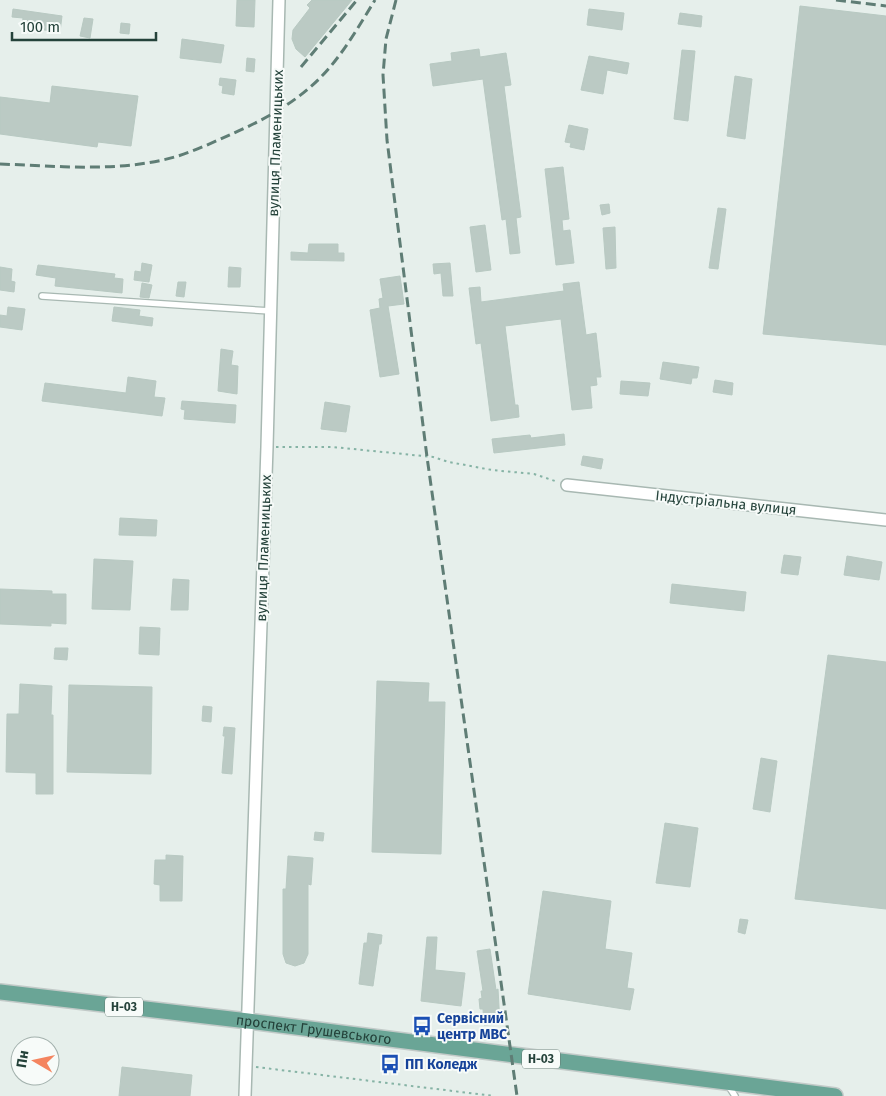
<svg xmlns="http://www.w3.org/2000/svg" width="886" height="1096" font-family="'Fira Sans',sans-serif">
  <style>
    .building { fill: #bbcac4; stroke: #b8c9c2 }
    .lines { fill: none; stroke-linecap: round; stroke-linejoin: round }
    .lane-casing { stroke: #a8b8b2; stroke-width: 8 }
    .street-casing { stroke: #a8b8b2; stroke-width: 14 }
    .primary-casing { stroke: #c2cac8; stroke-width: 18 }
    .path { stroke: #86b3a5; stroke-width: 2; stroke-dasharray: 2.5 4; stroke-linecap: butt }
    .lane { stroke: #fff; stroke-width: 5.5 }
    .street { stroke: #fff; stroke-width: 11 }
    .primary { stroke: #6aa596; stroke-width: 15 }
    .rail { stroke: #5f7d75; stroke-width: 3; stroke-dasharray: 10 5; stroke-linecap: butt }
    .labels { text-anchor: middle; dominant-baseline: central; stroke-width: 4; stroke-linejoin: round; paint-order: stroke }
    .shield { fill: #f7fbf9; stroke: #637a73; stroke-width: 1 }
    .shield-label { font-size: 12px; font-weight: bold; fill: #24423a }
    .street-label { font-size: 14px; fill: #24423a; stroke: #f7fbf9 }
    .transit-label { font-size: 14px; font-weight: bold; fill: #164399; stroke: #f7fbf9; text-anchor: start }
  </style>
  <rect width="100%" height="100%" fill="#e6efeb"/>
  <!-- building -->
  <g class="building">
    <path d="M237,0H255L254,27L236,26Z"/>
    <path d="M312,0H352L305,57L296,49L292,39L293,30L310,8L307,5Z"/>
    <path d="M800,6L886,16V345L763,334Z"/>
    <path d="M13,9L62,16L60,32L22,27L23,18L12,17Z"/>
    <path d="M589,9L624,13L622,30L587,25Z"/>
    <path d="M680,13L702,16L701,27L678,24Z"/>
    <path d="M84,18L93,19L90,38L80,36Z"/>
    <path d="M121,23L130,24L129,34L120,33Z"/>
    <path d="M182,39L224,45L221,63L180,58Z"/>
    <path d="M479,49L480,57L506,53L511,85L504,86L521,217L516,218L520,253L510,254L506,219L502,220L483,79L433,86L430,64L452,61L451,53Z"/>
    <path d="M682,50L695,51L688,121L674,119Z"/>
    <path d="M589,56L629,63L627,74L607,70L603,94L581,90Z"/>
    <path d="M247,58L255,59L254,72L246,71Z"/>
    <path d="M735,76L752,79L745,139L727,136Z"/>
    <path d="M220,78L236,80L234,95L222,93L223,86L219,85Z"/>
    <path d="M52,86L138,96L131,146L98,142L97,147L0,134V97L50,103Z"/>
    <path d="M569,125L588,129L584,150L570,147L571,143L565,142Z"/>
    <path d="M563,167L569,219L562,220L563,231L570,230L574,263L556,265L545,169Z"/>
    <path d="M609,204L610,213L602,215L600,205Z"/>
    <path d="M718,208L726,209L718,269L709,268Z"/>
    <path d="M485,225L491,270L476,272L470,227Z"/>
    <path d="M615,227L616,268L606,269L603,228Z"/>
    <path d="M309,244H338V253H344V261L291,260V252L308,253Z"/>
    <path d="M142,263L152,265L149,282L134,280L135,271L141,272Z"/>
    <path d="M450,263L453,296H443L441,273L434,274L433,264Z"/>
    <path d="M38,265L115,274L114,278L123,279L122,293L55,286L56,278L36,275Z"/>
    <path d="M0,267L12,269L11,281L15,282L14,292L0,290Z"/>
    <path d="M229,267L241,268L240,287H228Z"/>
    <path d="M400,276L404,304L388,306L399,374L380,377L370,310L380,308L379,299L383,298L380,279Z"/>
    <path d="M178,282H186L184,297L176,296Z"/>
    <path d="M579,282L586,335L596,333L601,377H596L597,385L590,386L592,408L572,410L561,319L505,326L515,405H518L519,417L491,421L481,343L476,344L469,288L480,287L481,302L564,291L563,284Z"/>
    <path d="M142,283L152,285L149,298L140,297Z"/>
    <path d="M8,307L25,309L22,330L0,327V315L7,316Z"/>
    <path d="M114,307L140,310L139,316L153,318L152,326L112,321Z"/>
    <path d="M221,349L233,351L231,365L238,366L237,394L218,391Z"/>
    <path d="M663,362L699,367L697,378H692L691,384L660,379Z"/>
    <path d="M128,377L156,381L154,397L165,398L162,416L42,401L45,383L126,393Z"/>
    <path d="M715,380L733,383L732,395L713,392Z"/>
    <path d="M621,381L650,383L648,396L620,394Z"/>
    <path d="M182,401L236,405L235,423L184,419L185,410L181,409Z"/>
    <path d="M325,402L350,406L346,432L321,429Z"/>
    <path d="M564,434L565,445L494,453L492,439L530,435L531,438Z"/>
    <path d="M583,456L603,459L601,469L581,465Z"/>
    <path d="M120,518L157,520L156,536L119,535Z"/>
    <path d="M784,555L801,557L798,575L781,573Z"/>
    <path d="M847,556L882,562L879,580L844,575Z"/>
    <path d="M94,559L133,561L130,610L92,609Z"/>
    <path d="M173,579L189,580L188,610H171Z"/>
    <path d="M672,584L746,592L744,611L670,603Z"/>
    <path d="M0,589L52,591V594H66V624L51,623V626L0,624Z"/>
    <path d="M140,627L160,628L159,655L139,654Z"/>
    <path d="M55,648H68L67,660L54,659Z"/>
    <path d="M828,655L886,662V909L795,899Z"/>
    <path d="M377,681L429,683L428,702H445L441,854L372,852Z"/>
    <path d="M20,684L52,686L51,715H53V794H36V773L6,772L7,714H19Z"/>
    <path d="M69,685L152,687L151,774L67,772Z"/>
    <path d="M203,706L212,707L211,722L202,721Z"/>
    <path d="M224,727L235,728L232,774L222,773L225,736H223Z"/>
    <path d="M761,758L777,761L770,812L753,809Z"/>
    <path d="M665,823L698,828L690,887L656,883Z"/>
    <path d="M315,832L324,833L323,841L314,840Z"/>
    <path d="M166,855L183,856L182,901H160V885L154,884L155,860H166Z"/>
    <path d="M288,856L313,858L311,885L308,884V954L304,963L295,966L286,963L283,954V889H286Z"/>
    <path d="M543,891L611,901L605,949L632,953L627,988L634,989L630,1010L528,994Z"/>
    <path d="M740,919L748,920L745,934L738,932Z"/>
    <path d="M368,933L382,935L381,944H379L373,986L359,984L364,943H367Z"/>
    <path d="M427,937H437L435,970L465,973L461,1006L421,1001Z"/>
    <path d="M490,949L496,990L498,989L500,1024L484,1025L483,1009H480L479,999L482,998L481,991H483L477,951Z"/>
    <path d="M122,1067L192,1075L190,1096H119Z"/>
  </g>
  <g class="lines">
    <defs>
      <g id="lane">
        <path d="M42,296L271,311"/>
        <path d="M728,1085L735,1096"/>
      </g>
      <g id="street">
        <path d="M567,485L886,520"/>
        <path d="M245,1096L267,447L279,0"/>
      </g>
      <g id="primary">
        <path id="s1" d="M0,992L248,1021L835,1096"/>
      </g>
    </defs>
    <!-- lane casing -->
    <use href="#lane" class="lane-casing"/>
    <!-- street casing -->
    <use href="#street" class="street-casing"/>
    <!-- primary casing -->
    <use href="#primary" class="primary-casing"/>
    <!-- path -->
    <g class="path">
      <path d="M276,447H333L433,457L449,462L492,470L534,474L558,482"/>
      <path d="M256,1067L494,1096"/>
    </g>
    <!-- lane -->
    <use href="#lane" class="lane"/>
    <!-- street -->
    <use href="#street" class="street"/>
    <!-- primary -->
    <use href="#primary" class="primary"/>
    <!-- rail -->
    <g class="rail">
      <path d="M396,0L386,39L383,75L387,140L427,457L517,1096"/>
      <path d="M836,0L886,6"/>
      <path d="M301,67L357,0"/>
      <path d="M0,164C59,166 121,173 178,156C197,150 216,141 234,133C266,119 296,102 320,78C342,56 359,26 375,0"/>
    </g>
  </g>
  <!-- icons -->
  <defs>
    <symbol id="bus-bare" viewBox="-9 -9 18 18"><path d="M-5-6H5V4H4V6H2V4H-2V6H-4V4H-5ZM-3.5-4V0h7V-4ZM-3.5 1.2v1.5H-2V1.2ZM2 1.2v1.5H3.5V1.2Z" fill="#1a4fb4" stroke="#f7fbf9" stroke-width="2.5" paint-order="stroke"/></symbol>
  </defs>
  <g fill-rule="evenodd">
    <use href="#bus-bare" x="408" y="1012" width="28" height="28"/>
    <use href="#bus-bare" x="376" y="1050" width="28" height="28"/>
  </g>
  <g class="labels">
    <!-- shield labels -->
    <g class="shield">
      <rect x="105" y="997.5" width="38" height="19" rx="4"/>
      <rect x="522" y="1049.5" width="38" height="19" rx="4"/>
    </g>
    <g class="shield-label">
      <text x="124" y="1007">Н-03</text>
      <text x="541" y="1059">Н-03</text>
    </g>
    <!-- street labels -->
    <g class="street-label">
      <text transform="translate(276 143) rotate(-88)">вулиця Пламеницьких</text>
      <text transform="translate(726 503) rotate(6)">Індустріальна вулиця</text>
      <text transform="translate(264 548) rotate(-88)">вулиця Пламеницьких</text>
      <text stroke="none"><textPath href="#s1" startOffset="316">проспект Грушевського</textPath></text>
    </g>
    <!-- transit labels -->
    <g class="transit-label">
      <text x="437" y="1018">Сервісний<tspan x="437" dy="16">центр МВС</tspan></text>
      <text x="405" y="1064">ПП Коледж</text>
    </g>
  </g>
  <!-- north arrow -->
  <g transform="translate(35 1061) rotate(279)"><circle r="24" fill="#f7fbf9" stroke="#a3b1ad"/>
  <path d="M0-4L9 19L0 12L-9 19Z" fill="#f4845f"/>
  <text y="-8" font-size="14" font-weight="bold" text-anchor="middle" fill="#24423a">Пн</text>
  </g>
  <!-- scale -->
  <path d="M12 32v8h144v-8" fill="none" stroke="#24423a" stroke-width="2.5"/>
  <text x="20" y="32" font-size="15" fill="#24423a" stroke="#f7fbf9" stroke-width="4" paint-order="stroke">100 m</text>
</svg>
